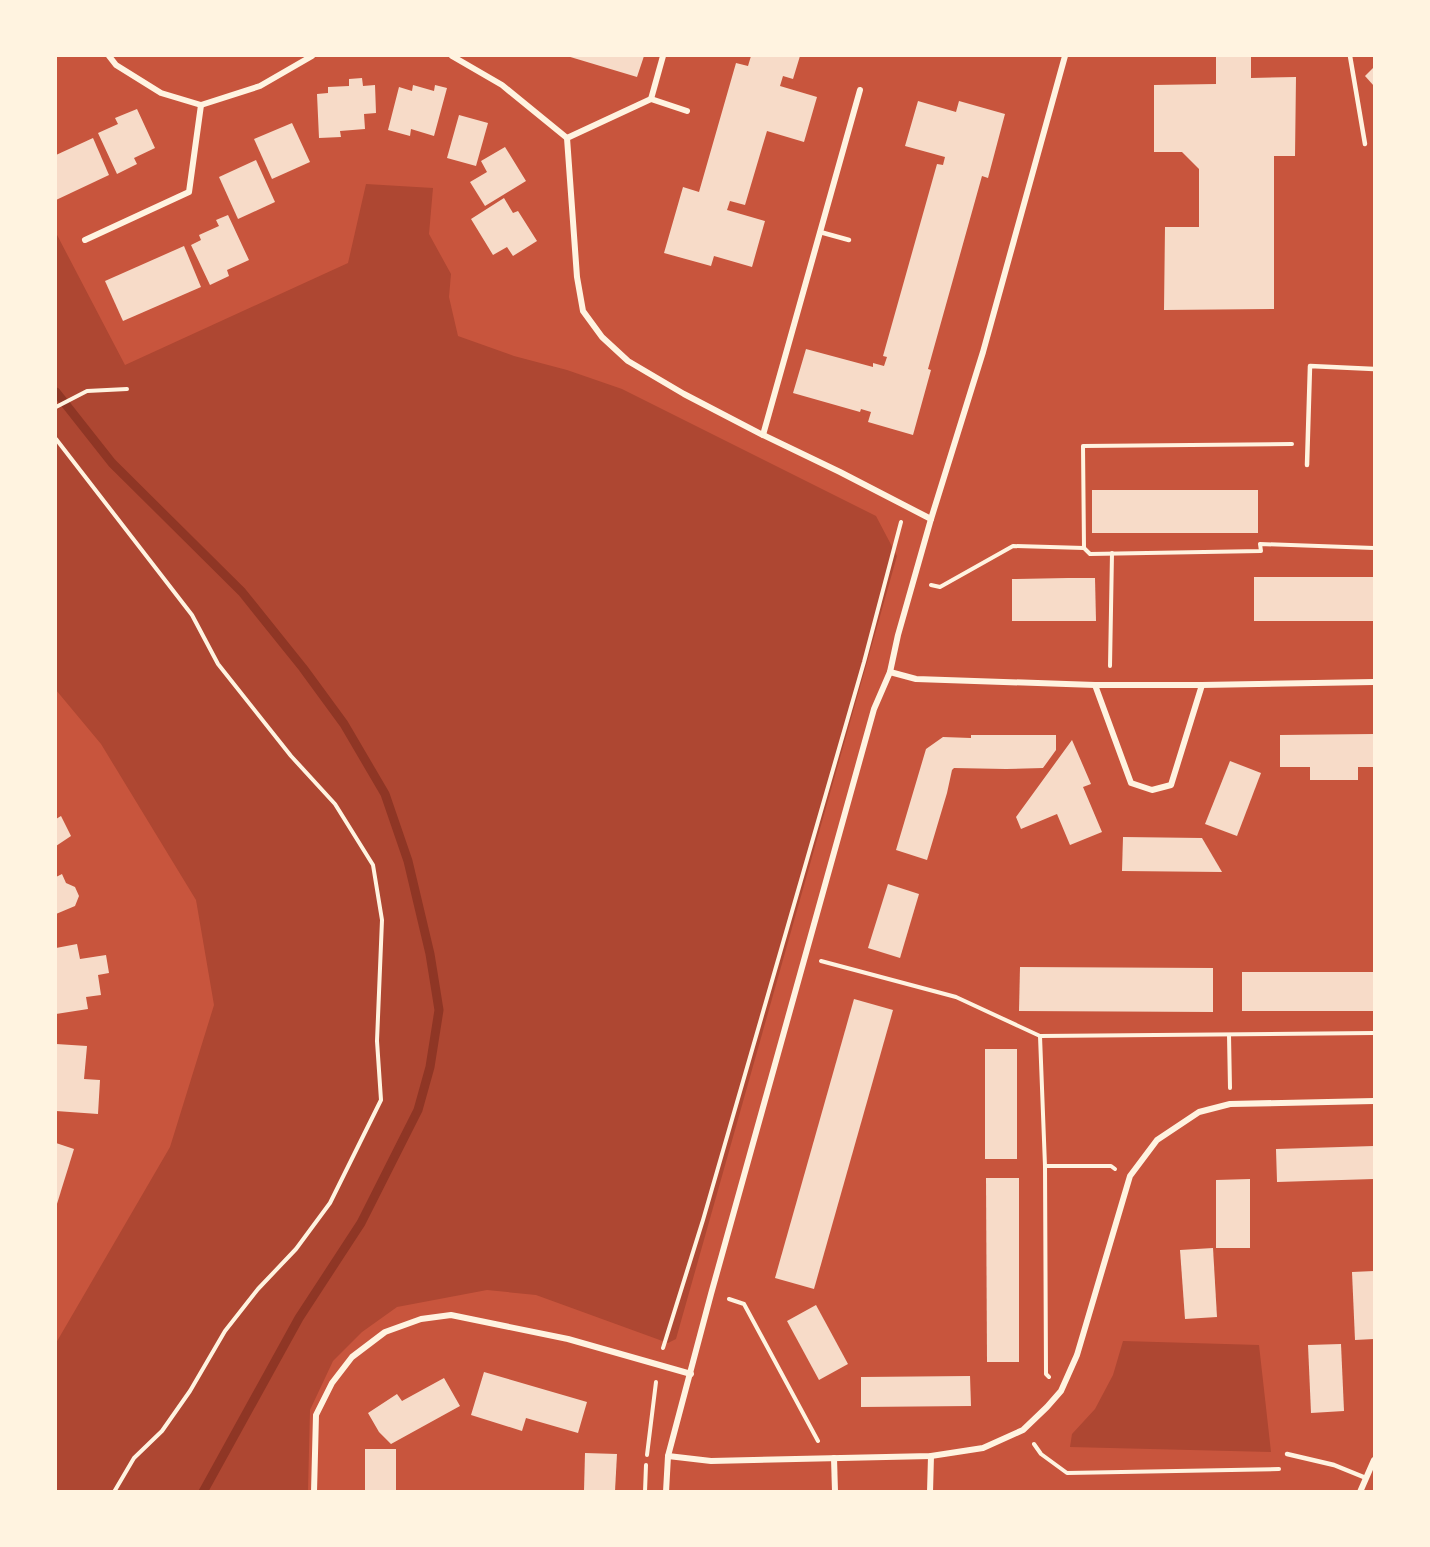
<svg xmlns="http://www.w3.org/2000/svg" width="1430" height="1547" font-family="'PT Serif',serif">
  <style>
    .green { fill: #ae4732 }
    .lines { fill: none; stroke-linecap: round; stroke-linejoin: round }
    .stream { stroke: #8f3625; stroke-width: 9 }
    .building { fill: #f7dbc8 }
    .path { stroke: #fff3e0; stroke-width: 4 }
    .service { stroke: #fff3e0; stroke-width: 4.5 }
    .minor { stroke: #fff3e0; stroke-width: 6 }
  </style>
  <rect width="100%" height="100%" fill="#c8553d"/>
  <!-- green -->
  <g class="green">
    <path d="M366,184L433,188L429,234L451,274L449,297L458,336L514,356L567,370L622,389L876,516L897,556L676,1339L668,1343L536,1295L487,1290L397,1307L362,1332L333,1361L310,1410L308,1491H56V1343L170,1147L214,1005L196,900L101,744L56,690V233L125,365L348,263Z"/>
    <path d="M1123,1341L1259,1345L1271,1452L1070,1447L1072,1434L1095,1409L1113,1375Z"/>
  </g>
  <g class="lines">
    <!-- stream -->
    <path class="stream" d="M56,392L112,463L242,592L303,668L344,724L385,794L408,861L430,954L439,1010L430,1067L418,1110L361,1223L299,1318L203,1492"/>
  </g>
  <!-- building -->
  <g class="building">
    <path d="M567,56H644L637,77Z"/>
    <path d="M751,56H800L793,79L783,76L780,86L817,97L804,142L767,131L745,205L730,201L727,210L765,221L752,267L714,256L711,266L664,253L683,187L699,192L736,63L748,66Z"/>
    <path d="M1216,56H1251V78L1296,77L1295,156H1274V309L1164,310L1165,227H1199V169L1182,152H1154V85L1216,84Z"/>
    <path d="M1374,67V86L1365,76Z"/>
    <path d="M362,78L363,86L375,85L376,113L364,114L365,129L340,131L341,137L319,138L317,94L328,93V87L349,86V79Z"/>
    <path d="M413,85L434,91L435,85L447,88L434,136L411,129L410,136L388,130L399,87L412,91Z"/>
    <path d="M918,101L956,112L959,101L1005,114L988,178L982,176L928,369L931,370L913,435L868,422L871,412L861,409L860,412L793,393L806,349L873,367V363L884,366L887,357L883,356L937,164L943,165L945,157L905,146Z"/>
    <path d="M137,109L155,148L134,158L137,164L117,174L98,133L118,124L115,118Z"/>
    <path d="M459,115L488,123L476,166L447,158Z"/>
    <path d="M292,123L310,162L272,179L254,139Z"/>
    <path d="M93,138L109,175L56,200V155Z"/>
    <path d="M505,147L526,181L485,206L470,182L487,172L481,161Z"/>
    <path d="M256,160L275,202L238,219L219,177Z"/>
    <path d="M504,198L513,213L518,211L537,241L513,256L507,247L493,255L471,219Z"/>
    <path d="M228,215L249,260L227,270L229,276L210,285L191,245L201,240L199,235L219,226L216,220Z"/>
    <path d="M184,246L201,287L123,321L105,281Z"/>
    <rect x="1092" y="490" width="166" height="43"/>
    <rect x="1254" y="577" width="120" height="44"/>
    <path d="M1068,578H1095L1096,621H1012V579Z"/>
    <path d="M1374,734V767H1358V780H1310V767H1280V735Z"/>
    <path d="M971,735H1056V750L1043,768L1006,769L954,768L952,770L947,793L927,860L896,850L926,749L943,737L971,738Z"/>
    <path d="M1072,740L1091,784L1083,787L1102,832L1070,845L1057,814L1021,829L1016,817Z"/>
    <path d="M1230,761L1261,773L1237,836L1205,824Z"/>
    <path d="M61,816L71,836L56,846V819Z"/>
    <path d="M1123,837L1202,838L1222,872L1122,871Z"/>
    <path d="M62,874L66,883L75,887L79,896L75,906L56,914V877Z"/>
    <path d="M888,884L919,894L900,958L868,948Z"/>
    <path d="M77,944L80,959L106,955L109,973L98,975L101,995L86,997L88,1009L56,1014V948Z"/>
    <path d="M1020,967L1213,968V1012L1019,1011Z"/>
    <rect x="1242" y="972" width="132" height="39"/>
    <path d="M854,999L893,1010L814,1289L775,1278Z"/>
    <path d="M56,1044L87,1046L84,1079L100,1080L98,1114L56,1111Z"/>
    <rect x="985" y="1049" width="32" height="110"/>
    <path d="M56,1143L74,1149L56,1207Z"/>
    <path d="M1374,1146V1179L1277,1182L1276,1149Z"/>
    <path d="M986,1178H1019V1362H987Z"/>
    <path d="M1250,1179V1248H1216V1180Z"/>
    <path d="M1213,1248L1217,1317L1185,1319L1180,1250Z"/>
    <path d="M1374,1271V1339L1355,1340L1352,1272Z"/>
    <path d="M816,1305L848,1364L819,1380L787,1321Z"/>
    <path d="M1341,1344L1344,1411L1311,1413L1308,1345Z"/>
    <path d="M484,1372L587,1402L578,1433L526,1418L522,1431L471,1415Z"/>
    <path d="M970,1376L971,1406L861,1407V1377Z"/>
    <path d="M444,1378L460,1406L391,1444L379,1432L368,1413L397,1394L402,1401Z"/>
    <rect x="365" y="1449" width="31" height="42"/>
    <path d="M585,1453L617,1454L615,1491H584Z"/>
  </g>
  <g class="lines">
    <!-- path -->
    <g class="path">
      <path d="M56,407L87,391L127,389"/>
      <path d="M56,439L192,615L218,664L291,756L335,804L373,865L382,920L377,1041L381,1100L330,1203L296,1249L258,1289L225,1331L190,1391L162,1431L134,1458L114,1492"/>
      <path d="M1084,548L1083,446L1292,444"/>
      <path d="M931,585L940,587L1013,546L1084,548L1090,554L1261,551L1260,544L1374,548"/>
      <path d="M1110,666L1112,553"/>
      <path d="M821,961L956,997L1040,1036L1374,1033"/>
      <path d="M1229,1035L1230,1088"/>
      <path d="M1040,1036L1045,1166L1046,1374L1049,1377"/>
      <path d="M1045,1166H1111L1115,1169"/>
      <path d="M729,1299L744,1304L818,1441"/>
      <path d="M663,1348L703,1220L864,662L901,522"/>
      <path d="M1034,1444L1041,1454L1067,1473L1279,1469"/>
      <path d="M647,1455L656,1382"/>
      <path d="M645,1492L646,1465"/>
    </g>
    <!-- service -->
    <g class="service">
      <path d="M1350,56L1365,144"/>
      <path d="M820,232L849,240"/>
      <path d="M1307,465L1310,366L1374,369"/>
      <path d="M1287,1454L1334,1465L1366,1478"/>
    </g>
    <!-- minor -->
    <g class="minor">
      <path d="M109,56L116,65L161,93L201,105L260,86L312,56"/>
      <path d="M452,56L502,85L567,138L577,277L583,311L602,337L628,361L684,394L763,435L840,472L931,519"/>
      <path d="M651,99L663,56"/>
      <path d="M567,138L651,99L687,111"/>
      <path d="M85,240L189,192L201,105"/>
      <path d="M763,435L860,90"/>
      <path d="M890,672L916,679L1095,685H1202L1374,682"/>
      <path d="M1095,685L1131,783L1152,790L1171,785L1202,685"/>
      <path d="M668,1456L711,1461L931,1456L983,1448L1023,1430L1047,1407L1061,1391L1077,1355L1130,1176L1157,1140L1199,1112L1230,1104L1374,1101"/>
      <path d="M834,1458L835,1492"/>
      <path d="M314,1492L316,1415L332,1383L352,1357L385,1332L421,1319L451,1315L568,1339L691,1374"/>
      <path d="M666,1492L668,1456L711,1294L874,709L890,672L898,635L931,519L983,352L1065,56"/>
      <path d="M930,1492L931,1456"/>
      <path d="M1360,1492L1374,1460"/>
    </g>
  </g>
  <!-- border -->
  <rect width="1430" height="1547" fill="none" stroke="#fff3e0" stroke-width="114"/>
</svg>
